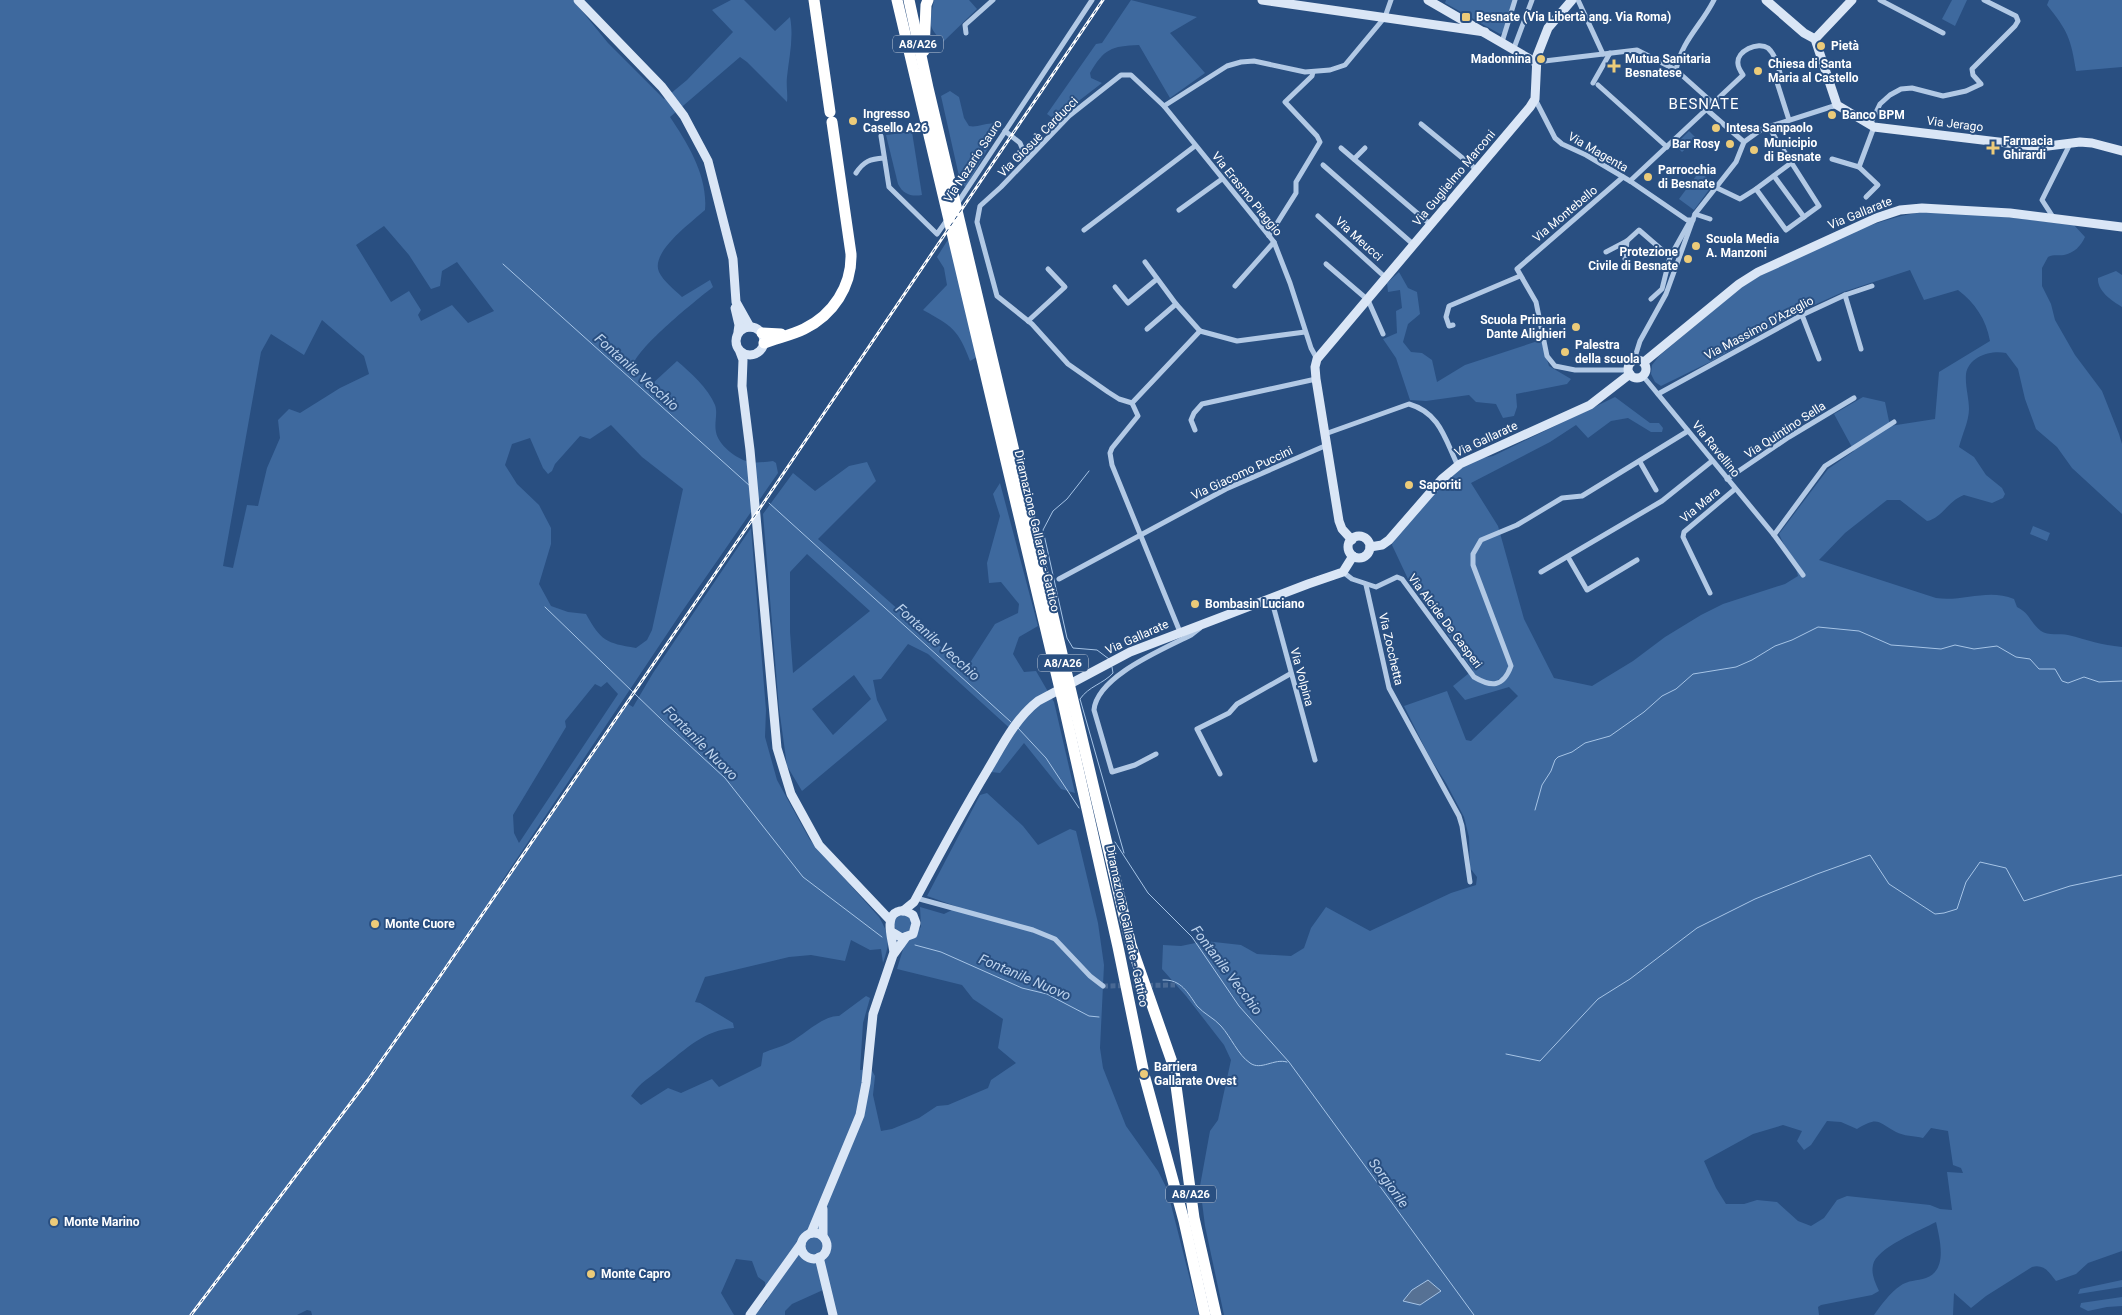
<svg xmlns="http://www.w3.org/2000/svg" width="2122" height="1315" font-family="Roboto,sans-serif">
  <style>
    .green { fill: #3e699e; fill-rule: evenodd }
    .water { fill: #567194; stroke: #a6c4e6 }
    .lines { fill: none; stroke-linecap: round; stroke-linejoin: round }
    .stream { stroke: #a6c4e6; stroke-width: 1 }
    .street-tunnel { stroke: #496994; stroke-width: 5; stroke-dasharray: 5 2.5; stroke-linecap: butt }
    .street { stroke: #b2c9e5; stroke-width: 5 }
    .secondary { stroke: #dae6f6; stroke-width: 9 }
    .highway { stroke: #fff; stroke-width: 11 }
    .rail-casing { stroke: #fff; stroke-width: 3 }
    .rail { stroke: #294f81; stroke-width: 1; stroke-dasharray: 4; stroke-linecap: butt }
    .poi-dot { fill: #eccb79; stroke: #294f81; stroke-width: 2 }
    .labels { text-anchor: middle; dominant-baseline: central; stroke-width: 4; stroke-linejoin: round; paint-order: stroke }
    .shield { fill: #294f81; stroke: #bfcad9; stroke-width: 1 }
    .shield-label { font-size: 11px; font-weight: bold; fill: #fff }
    .poi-label { font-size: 12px; font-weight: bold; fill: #fff; stroke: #294f81; text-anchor: start }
    .street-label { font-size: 12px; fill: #fff; stroke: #294f81 }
    .water-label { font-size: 14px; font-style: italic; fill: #bdd3ed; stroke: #294f81 }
    .quarter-label { font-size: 15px; letter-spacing: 1px; fill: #fff; stroke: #294f81 }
  </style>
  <rect width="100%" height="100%" fill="#294f81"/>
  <!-- green -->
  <g class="green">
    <path d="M0,0H573L608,43L664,99L687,80L733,32L712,10L731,0H744L775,31L790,17C794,38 789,57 787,77C786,86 788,94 787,102L747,62L740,57L670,117C688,144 708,176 705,210C692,222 650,252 659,272C663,281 675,290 682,297L710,280L713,287C695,301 639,346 633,365L638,373L652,384L677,361C690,372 708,388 715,405C718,413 714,423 716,432C718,444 734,457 746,461C754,464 764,462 773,461L776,463L778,473L683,610L500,884L501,889L628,704L633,707L653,673L751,528L766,710L765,737L777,780L810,840L879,917C890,936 890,943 883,963L881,949L870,950L851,940L845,961L811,955L789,957L705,977L695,1002L700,1003L733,1023L734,1028C704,1030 686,1049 663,1067C651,1077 640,1082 631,1096L641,1105L668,1088L681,1093L712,1079L719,1087L761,1066L763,1053C772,1049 781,1047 789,1043C803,1036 823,1015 839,1016L866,996L870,998L863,1023L860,1070L871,1069L875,1076L873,1095L881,1131L892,1129L919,1118L937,1106L948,1105L988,1088L991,1080L1016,1063L998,1048L1003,1019L973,999L962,985L897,969L904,946L921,927L920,907L944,914L958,907L927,896L980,795L987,793L1023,826L1038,845L1070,829L1076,831L1098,923L1104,965L1100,1048L1103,1068L1126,1126L1158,1171L1167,1189L1199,1315H829L823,1290L792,1304L785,1311V1315H754L767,1301L765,1282L758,1277L752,1261L736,1259L721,1293L734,1315H312L311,1311L307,1310L297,1315H0ZM384,226L409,255L431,289L440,286L442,271L457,262L494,311L468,323L452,305L421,321L418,315L421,310L409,291L391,302L356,245ZM322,320L364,356L369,374L340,388L300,413L289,409L278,420L280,438L267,468L258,506L247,505L233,568L223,566L261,352L271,334L304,355ZM611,425L642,457L683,489L652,630L647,640L636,648C606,643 601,641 586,614L568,612L551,606L539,584L551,544V528L539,505L517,484L505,465L512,444L530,438L543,468L548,474L552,471L555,464L580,436L590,439ZM607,682L618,694L519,843L514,833L513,815L566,727L565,721L595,684L601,687Z"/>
    <path d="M934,0H969L977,9L943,42C926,25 930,23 934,0Z"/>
    <path d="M1131,0L1197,17L1170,33L1205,73L1170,98L1139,45C1111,46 1104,49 1090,73L1091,78L1102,83L1076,103L1058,122L1047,114L1096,44L1102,43Z"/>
    <path d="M1446,0H1514L1503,33L1500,34L1445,3Z"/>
    <path d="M1952,0H1967L1955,26L1942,19Z"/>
    <path d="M2049,0H2122V67L2076,71C2071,39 2068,31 2047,5Z"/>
    <path d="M950,91L959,97L964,118L969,126C978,128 986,122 995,124L996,134L966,187L961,185L941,96Z"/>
    <path d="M1689,131L1697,139L1682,152L1675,145Z"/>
    <path d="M912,132L922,195C911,197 903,194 898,184L886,135Z"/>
    <path d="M1699,172L1714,183L1694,210L1679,199Z"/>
    <path d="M1923,212L1988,215L2074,225L2085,237C2081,246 2074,253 2064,255C2058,256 2054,254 2048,257L2042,268V286L2051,304L2055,320L2075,355L2102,391L2119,434L2122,444V514L2072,468L2057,447L2036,429L2025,399L2018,369L2006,353C1991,350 1969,356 1966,374C1965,386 1969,398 1969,409C1969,421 1962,435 1959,447L1974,457L1986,475L2002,488L2005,494L2003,498L1992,503L1964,495C1949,500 1941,519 1927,521L1900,500H1887L1845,533L1819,560L1936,598C1963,602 1988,588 2014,599L2017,607C2031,614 2030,623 2041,631C2048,636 2060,633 2068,635C2088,640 2101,645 2122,647V1251L2088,1263L2076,1274L2056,1281C2049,1272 2044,1264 2032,1267L1986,1296L1971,1308L1954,1293L1953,1315H1874C1881,1305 1890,1293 1900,1286C1908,1280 1917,1281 1926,1278C1948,1270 1940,1240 1936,1222C1921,1230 1876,1248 1873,1265C1871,1274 1875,1282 1879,1291L1872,1295L1821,1305L1818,1307L1819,1315H1224L1205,1226L1200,1186L1210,1131L1218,1120L1231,1060L1224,1045L1186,996L1162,969L1163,945L1181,946L1205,941L1241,945L1257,954L1291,956L1304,948L1311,928L1326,907L1370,931L1451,893L1476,885L1477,877L1470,868L1469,837L1464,817L1446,783L1429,756L1404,706L1447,691L1466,740L1471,741L1518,696L1509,687L1465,700L1453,686L1473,670L1408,579L1392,545L1395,537L1444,480L1473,460L1493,456L1615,397L1650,423H1659L1663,428L1662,432H1651L1628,418L1611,421L1588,438L1576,425L1550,442L1471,483L1498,526L1524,619L1554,678L1592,686L1633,661L1665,637L1701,615L1723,604L1785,584L1798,576L1797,572L1779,534L1828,469L1854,451L1834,414L1863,397L1885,402L1890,426L1935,419L1939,372L1990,341C1986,319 1975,303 1958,290L1924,300L1910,270L1843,292L1801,311L1710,362L1661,386L1655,382L1651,374L1652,365L1659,356L1741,287L1760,276C1812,252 1865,220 1923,212ZM1827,1121L1841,1122L1857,1129C1879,1116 1877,1122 1896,1132C1903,1136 1915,1136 1923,1138L1931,1128L1948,1131L1953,1165L1961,1168L1963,1173L1947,1172L1952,1210L1940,1209L1930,1205L1847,1196L1837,1200L1824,1218L1811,1226L1798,1221L1777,1202L1757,1200L1744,1204H1726L1716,1188L1704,1161L1753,1134L1783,1125L1802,1131L1797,1141L1804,1150L1811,1145Z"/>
    <path d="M949,238L977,357L970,361C958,329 952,326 923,310L947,285L944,268L937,257Z"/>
    <path d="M2116,271L2122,275V307C2112,301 2097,291 2098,278Z"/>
    <path d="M1399,272L1408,288L1417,292L1420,314L1408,324L1403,342L1411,352L1422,353L1432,360L1437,382L1465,365L1541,340L1549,366L1571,379L1567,384L1516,394L1517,407L1514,416L1503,418L1496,404L1476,402L1469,395L1426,401L1410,400L1396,358L1383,339L1397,333L1396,311L1402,308L1400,290L1388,292L1387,283Z"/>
    <path d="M867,462L876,481L818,539L966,669L995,624L1018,613L1019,604L1001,582L989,583L987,563L1000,516L993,494L1000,483L1038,626L1019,637L1013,654L1024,672L1036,671L1054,702L1075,793L1061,789L1024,743L1000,773L991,772L1015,733L928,654L908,644L881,679L873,680L877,700L887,720L802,791L787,766L779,708L763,514L793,473L815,491L849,466ZM807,554L870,611L793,673L790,632V572ZM854,675L871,699L833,735L812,709Z"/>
    <path d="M2033,526L2050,533L2047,541L2030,534Z"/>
    <circle cx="903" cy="924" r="9"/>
    <path d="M2122,1280V1287L2078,1294L2080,1289Z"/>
    <path d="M2122,1297V1306L2107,1307L2088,1311L2080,1307L2081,1303Z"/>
  </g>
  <!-- water -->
  <path class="water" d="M1428,1280L1441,1291L1420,1305L1403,1301L1412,1290Z"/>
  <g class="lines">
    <!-- stream -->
    <g class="stream">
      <path d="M503,264L750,486"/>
      <path d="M1089,471L1067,499L1053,511L1043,530L1067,638L1073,648L1097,650L1109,659"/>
      <path d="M769,503L1011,722"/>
      <path d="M545,607L663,721L725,778L803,877L882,937"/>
      <path d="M1112,667L1113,673C1103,684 1089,686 1080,699L1124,853"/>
      <path d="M1018,728L1046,758L1079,808"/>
      <path d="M1535,810L1542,785L1551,771L1555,760L1558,757L1572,752L1585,743L1610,736L1644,712L1662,696L1676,689L1693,674L1736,667L1752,660L1775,646L1792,640L1818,627L1859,631L1891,645L1905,646L1941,649L1955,645L1974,649L1997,646L2016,657L2030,659L2039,669H2055L2062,681L2068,683L2084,677L2099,682L2122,681"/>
      <path d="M1115,842L1148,893L1192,937L1239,1006L1289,1062L1474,1315"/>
      <path d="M915,945L941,952L1022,988L1047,994L1089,1016L1099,1017"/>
      <path d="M1163,980C1181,979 1188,993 1197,1006C1204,1014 1214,1018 1221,1026C1231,1037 1238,1055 1250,1063C1261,1071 1274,1058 1287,1062"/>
      <path d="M1506,1054L1540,1061L1598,999L1630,979L1697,928L1755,899L1817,874L1870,855L1889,884L1935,914L1944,913L1957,909L1966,882L1980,862L2006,868L2024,901L2070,886L2122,875"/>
    </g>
    <!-- street-tunnel -->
    <path class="street-tunnel" d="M1103,986L1175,985"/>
    <!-- street -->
    <g class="street">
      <path d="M1578,0L1603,54"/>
      <path d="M1880,0L1943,33"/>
      <path d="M966,33L965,25L993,0"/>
      <path d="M1502,42L1515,0"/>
      <path d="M1514,48L1532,0"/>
      <path d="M1536,62L1637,50L1676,70L1714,104"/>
      <path d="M1676,70C1682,40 1701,26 1714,0"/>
      <path d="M1593,83L1610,53"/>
      <path d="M1598,85L1667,147"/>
      <path d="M1535,99L1555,138L1562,144L1586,155L1630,181L1687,220H1693"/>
      <path d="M1164,106L1227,66L1241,62L1254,61L1305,72L1330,70L1345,65L1385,17L1391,0"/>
      <path d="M1706,109L1744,142"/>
      <path d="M1421,124L1477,170"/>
      <path d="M1870,125L1880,104L1890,95L1901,89L1912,88L1943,96L1966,91L1981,84L1973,75L1972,69L2015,26L2018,21L2016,16L1984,0"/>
      <path d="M1769,127L1780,146"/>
      <path d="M1005,131L1020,143L1027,160"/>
      <path d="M881,136L889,187L937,234L947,220"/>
      <path d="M1744,142L1762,129L1837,105"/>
      <path d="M1341,148L1431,225"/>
      <path d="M1354,159L1365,148"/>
      <path d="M1832,159L1859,167"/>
      <path d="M1323,165L1414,245"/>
      <path d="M856,173C864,161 870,159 884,158"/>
      <path d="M1774,176L1804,217"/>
      <path d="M1623,177L1517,269L1536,302L1547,356L1555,366L1575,370H1628"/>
      <path d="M1630,181L1743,75C1741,72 1738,67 1738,64C1736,51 1758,41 1768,48C1775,54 1778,65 1780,73L1775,76L1789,120"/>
      <path d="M1715,187L1740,199L1756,189L1786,230L1819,206L1784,151"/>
      <path d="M1756,189L1791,163"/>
      <path d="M1866,197L1878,185L1859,167L1874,127"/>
      <path d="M957,204L1092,0"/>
      <path d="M1179,210L1222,179"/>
      <path d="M1695,214L1710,219"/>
      <path d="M1318,216L1386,278"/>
      <path d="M2053,217L2042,200L2070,144"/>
      <path d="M1084,230L1195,146"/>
      <path d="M1269,236L1296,193V182L1320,142L1317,136L1285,102L1312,76L1313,72"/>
      <path d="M1606,252L1627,241L1639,230L1670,257"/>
      <path d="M1625,259L1627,241"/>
      <path d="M1145,262L1176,304"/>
      <path d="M1326,264L1368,300L1383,334"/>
      <path d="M1235,286L1274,242"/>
      <path d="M1115,287L1128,303L1157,279"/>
      <path d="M1845,295L1861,349"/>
      <path d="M1651,299L1662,289L1670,257L1689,223L1691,222"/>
      <path d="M1802,315L1819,359"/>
      <path d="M1028,321L1065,287L1048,269"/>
      <path d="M1453,325L1449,326L1446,317L1449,306L1520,276"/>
      <path d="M1147,329L1176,304L1200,331"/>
      <path d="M1200,331L1237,341L1305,332"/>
      <path d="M1634,360L1640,341L1666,294L1695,214L1736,162L1744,142"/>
      <path d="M1643,376L1774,535L1803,575"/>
      <path d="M1658,394L1802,315L1845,295L1872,286"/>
      <path d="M1132,403L1119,399L1108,392L1068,364L1032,324L997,296L977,222L980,206L1001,187L1069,116L1121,75H1131L1164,106L1274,242L1290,283L1311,348L1317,359"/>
      <path d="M1132,403L1138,416L1112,448L1110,453L1112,465L1180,632"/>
      <path d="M1132,403L1200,331"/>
      <path d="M1195,430L1191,420L1194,413L1202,404L1316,379"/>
      <path d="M1325,434L1409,404C1440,413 1445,439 1458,466"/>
      <path d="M1640,462L1656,490"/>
      <path d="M1727,479L1789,437L1854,398"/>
      <path d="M1774,535L1825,466L1894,422"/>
      <path d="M1568,557L1587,590L1637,560"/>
      <path d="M1343,572L1352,579L1376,587L1397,577L1402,579L1474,677C1491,687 1503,688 1511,666L1473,565V554L1481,540L1517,525L1562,498L1582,496L1688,431"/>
      <path d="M1541,572L1662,501L1712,461"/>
      <path d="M1059,579L1226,489L1327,445"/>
      <path d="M1366,585L1389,688L1459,816L1462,826L1470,882"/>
      <path d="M1710,593L1683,537L1684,532L1735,489"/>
      <path d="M1271,598L1315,760"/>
      <path d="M1156,754L1135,765L1112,772L1094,710C1097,676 1164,649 1191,635L1200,628"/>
      <path d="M1220,774L1197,729L1229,713L1237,704L1290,674"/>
      <path d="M916,898L1033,930L1055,939L1090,976L1103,986"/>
    </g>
    <!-- secondary -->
    <g class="secondary">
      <path d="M578,0L662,87L684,116L708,161L733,259L736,302L750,327"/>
      <path d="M1262,0L1485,32"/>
      <path d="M1428,0L1535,62"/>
      <path d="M1766,0L1804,33L1815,39L1837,105L1874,127L2040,147L2080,142L2092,143L2122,151"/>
      <path d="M1815,39L1852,0"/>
      <path d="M735,308L739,325L738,332"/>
      <circle cx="750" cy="341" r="14"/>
      <path d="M740,352L743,360L742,386L750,450L777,748L791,794L819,845L890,920"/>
      <circle cx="1637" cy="369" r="9"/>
      <path d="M1644,362L1739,284L1758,272L1876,218L1900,210L1922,208L2010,213L2122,227"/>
      <circle cx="1359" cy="547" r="11"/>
      <path d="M1352,540L1342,529L1339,521L1316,379L1315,367L1317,359L1530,107L1535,99L1537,56L1548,28L1572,0"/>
      <path d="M1370,547L1382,545L1389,540L1442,479L1460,464L1590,405L1630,374"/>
      <path d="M903,911L914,902C938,857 961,814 987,771C1002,746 1015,719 1038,701L1130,652L1308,584L1343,572L1353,556"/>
      <path d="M892,932L902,938L913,934L916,923L913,915C908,912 903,909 897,912C884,917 893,941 894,953"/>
      <path d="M823,1209V1236"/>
      <path d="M811,1233L860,1115L866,1083L873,1014L893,955L906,937"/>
      <circle cx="814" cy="1246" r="13"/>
      <path d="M819,1257L833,1315"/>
      <path d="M750,1315L801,1244"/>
    </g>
    <!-- highway -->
    <g class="highway">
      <path d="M814,0L830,112"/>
      <path d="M897,0L1063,702L1118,947L1143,1069"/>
      <path d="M909,0L928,88L1131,945L1172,1062"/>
      <path d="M924,51L926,5L928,0"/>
      <path d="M762,333L781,334"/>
      <path d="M764,343C777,338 792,335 804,329C833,315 852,286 851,254L832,122"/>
      <path d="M1174,1071L1194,1218L1216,1315"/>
      <path d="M1145,1078L1184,1221L1205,1315"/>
    </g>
    <defs>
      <path id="rail" d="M191,1315L368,1080L434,985L756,514L1103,0"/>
    </defs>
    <!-- rail casing -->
    <use href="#rail" class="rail-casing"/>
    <!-- rail -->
    <use href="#rail" class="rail"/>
  </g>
  <!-- markers -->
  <g class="poi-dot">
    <rect x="1461" y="12" width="10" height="10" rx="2.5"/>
    <circle cx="1821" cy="46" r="5"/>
    <circle cx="1541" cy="59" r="5"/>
    <path d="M1611.5 58.5h5v5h5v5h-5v5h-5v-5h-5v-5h5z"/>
    <circle cx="1758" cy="71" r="5"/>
    <circle cx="1832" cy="115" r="5"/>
    <circle cx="853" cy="121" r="5"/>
    <circle cx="1716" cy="128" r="5"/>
    <circle cx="1730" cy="144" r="5"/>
    <path d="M1990.5 140.5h5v5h5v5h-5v5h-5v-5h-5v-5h5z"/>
    <circle cx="1754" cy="150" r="5"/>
    <circle cx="1648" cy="177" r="5"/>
    <circle cx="1696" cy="246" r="5"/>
    <circle cx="1688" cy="259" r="5"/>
    <circle cx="1576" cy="327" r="5"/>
    <circle cx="1565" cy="352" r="5"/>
    <circle cx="1409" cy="485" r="5"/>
    <circle cx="1195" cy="604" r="5"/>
    <circle cx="375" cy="924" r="5"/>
    <circle cx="1144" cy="1074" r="5"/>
    <circle cx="54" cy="1222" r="5"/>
    <circle cx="591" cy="1274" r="5"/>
  </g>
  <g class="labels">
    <!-- shield labels -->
    <g class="shield">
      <rect x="893" y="35.5" width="50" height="17" rx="4"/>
      <rect x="1038" y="654.5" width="50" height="17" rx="4"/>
      <rect x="1166" y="1185.5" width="50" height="17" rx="4"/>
    </g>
    <g class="shield-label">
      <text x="918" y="44">A8/A26</text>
      <text x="1063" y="663">A8/A26</text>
      <text x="1191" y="1194">A8/A26</text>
    </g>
    <!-- poi labels -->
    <g class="poi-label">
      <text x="1476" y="17">Besnate (Via Libertà ang. Via Roma)</text>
      <text x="1831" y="46">Pietà</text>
      <text x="1531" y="59" text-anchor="end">Madonnina</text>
      <text x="1625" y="59">Mutua Sanitaria<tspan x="1625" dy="14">Besnatese</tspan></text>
      <text x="1768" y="64">Chiesa di Santa<tspan x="1768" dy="14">Maria al Castello</tspan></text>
      <text x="863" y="114">Ingresso<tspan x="863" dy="14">Casello A26</tspan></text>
      <text x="1842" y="115">Banco BPM</text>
      <text x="1726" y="128">Intesa Sanpaolo</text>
      <text x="2003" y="141">Farmacia<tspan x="2003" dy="14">Ghirardi</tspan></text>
      <text x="1764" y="143">Municipio<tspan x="1764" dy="14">di Besnate</tspan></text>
      <text x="1720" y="144" text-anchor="end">Bar Rosy</text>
      <text x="1658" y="170">Parrocchia<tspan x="1658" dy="14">di Besnate</tspan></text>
      <text x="1706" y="239">Scuola Media<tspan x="1706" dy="14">A. Manzoni</tspan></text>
      <text x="1678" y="252" text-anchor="end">Protezione<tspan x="1678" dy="14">Civile di Besnate</tspan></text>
      <text x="1566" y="320" text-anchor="end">Scuola Primaria<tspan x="1566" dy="14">Dante Alighieri</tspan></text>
      <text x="1575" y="345">Palestra<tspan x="1575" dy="14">della scuola</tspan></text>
      <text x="1419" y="485">Saporiti</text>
      <text x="1205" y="604">Bombasin Luciano</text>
      <text x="385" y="924">Monte Cuore</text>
      <text x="1154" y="1067">Barriera<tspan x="1154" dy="14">Gallarate Ovest</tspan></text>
      <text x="64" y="1222">Monte Marino</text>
      <text x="601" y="1274">Monte Capro</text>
    </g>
    <!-- street labels -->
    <g class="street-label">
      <text transform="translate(1955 124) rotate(7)">Via Jerago</text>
      <text transform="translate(1038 137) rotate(-45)">Via Giosuè Carducci</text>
      <text transform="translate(1598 152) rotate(30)">Via Magenta</text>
      <text transform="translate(973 161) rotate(-57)">Via Nazario Sauro</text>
      <text transform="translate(1454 178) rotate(-50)">Via Guglielmo Marconi</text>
      <text transform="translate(1247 194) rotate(51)">Via Erasmo Piaggio</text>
      <text transform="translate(1860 213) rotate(-22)">Via Gallarate</text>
      <text transform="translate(1565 214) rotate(-40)">Via Montebello</text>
      <text transform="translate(1359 239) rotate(42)">Via Meucci</text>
      <text transform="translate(1759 328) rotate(-28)">Via Massimo D'Azeglio</text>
      <text transform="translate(1785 430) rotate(-33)">Via Quintino Sella</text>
      <text transform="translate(1486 439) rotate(-25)">Via Gallarate</text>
      <text transform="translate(1716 449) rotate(51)">Via Ravellino</text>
      <text transform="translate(1242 473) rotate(-25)">Via Giacomo Puccini</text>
      <text transform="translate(1700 505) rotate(-40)">Via Mara</text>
      <text transform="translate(1037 531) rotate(77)">Diramazione Gallarate - Gattico</text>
      <text transform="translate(1445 621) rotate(53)">Via Alcide De Gasperi</text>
      <text transform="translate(1137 637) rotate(-24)">Via Gallarate</text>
      <text transform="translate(1391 649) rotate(77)">Via Zocchetta</text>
      <text transform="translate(1302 677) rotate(75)">Via Volpina</text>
      <text transform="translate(1127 926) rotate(78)">Diramazione Gallarate - Gattico</text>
    </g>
    <!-- water labels -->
    <g class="water-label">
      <text transform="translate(637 372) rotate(42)">Fontanile Vecchio</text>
      <text transform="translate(938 642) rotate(42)">Fontanile Vecchio</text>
      <text transform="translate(701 743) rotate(45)">Fontanile Nuovo</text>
      <text transform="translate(1227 970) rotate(53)">Fontanile Vecchio</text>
      <text transform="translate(1025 977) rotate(23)">Fontanile Nuovo</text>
      <text transform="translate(1389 1183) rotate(54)">Sorgiorile</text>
    </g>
    <!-- quarter labels -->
    <g class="quarter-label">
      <text x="1704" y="104">BESNATE</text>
    </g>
  </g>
</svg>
